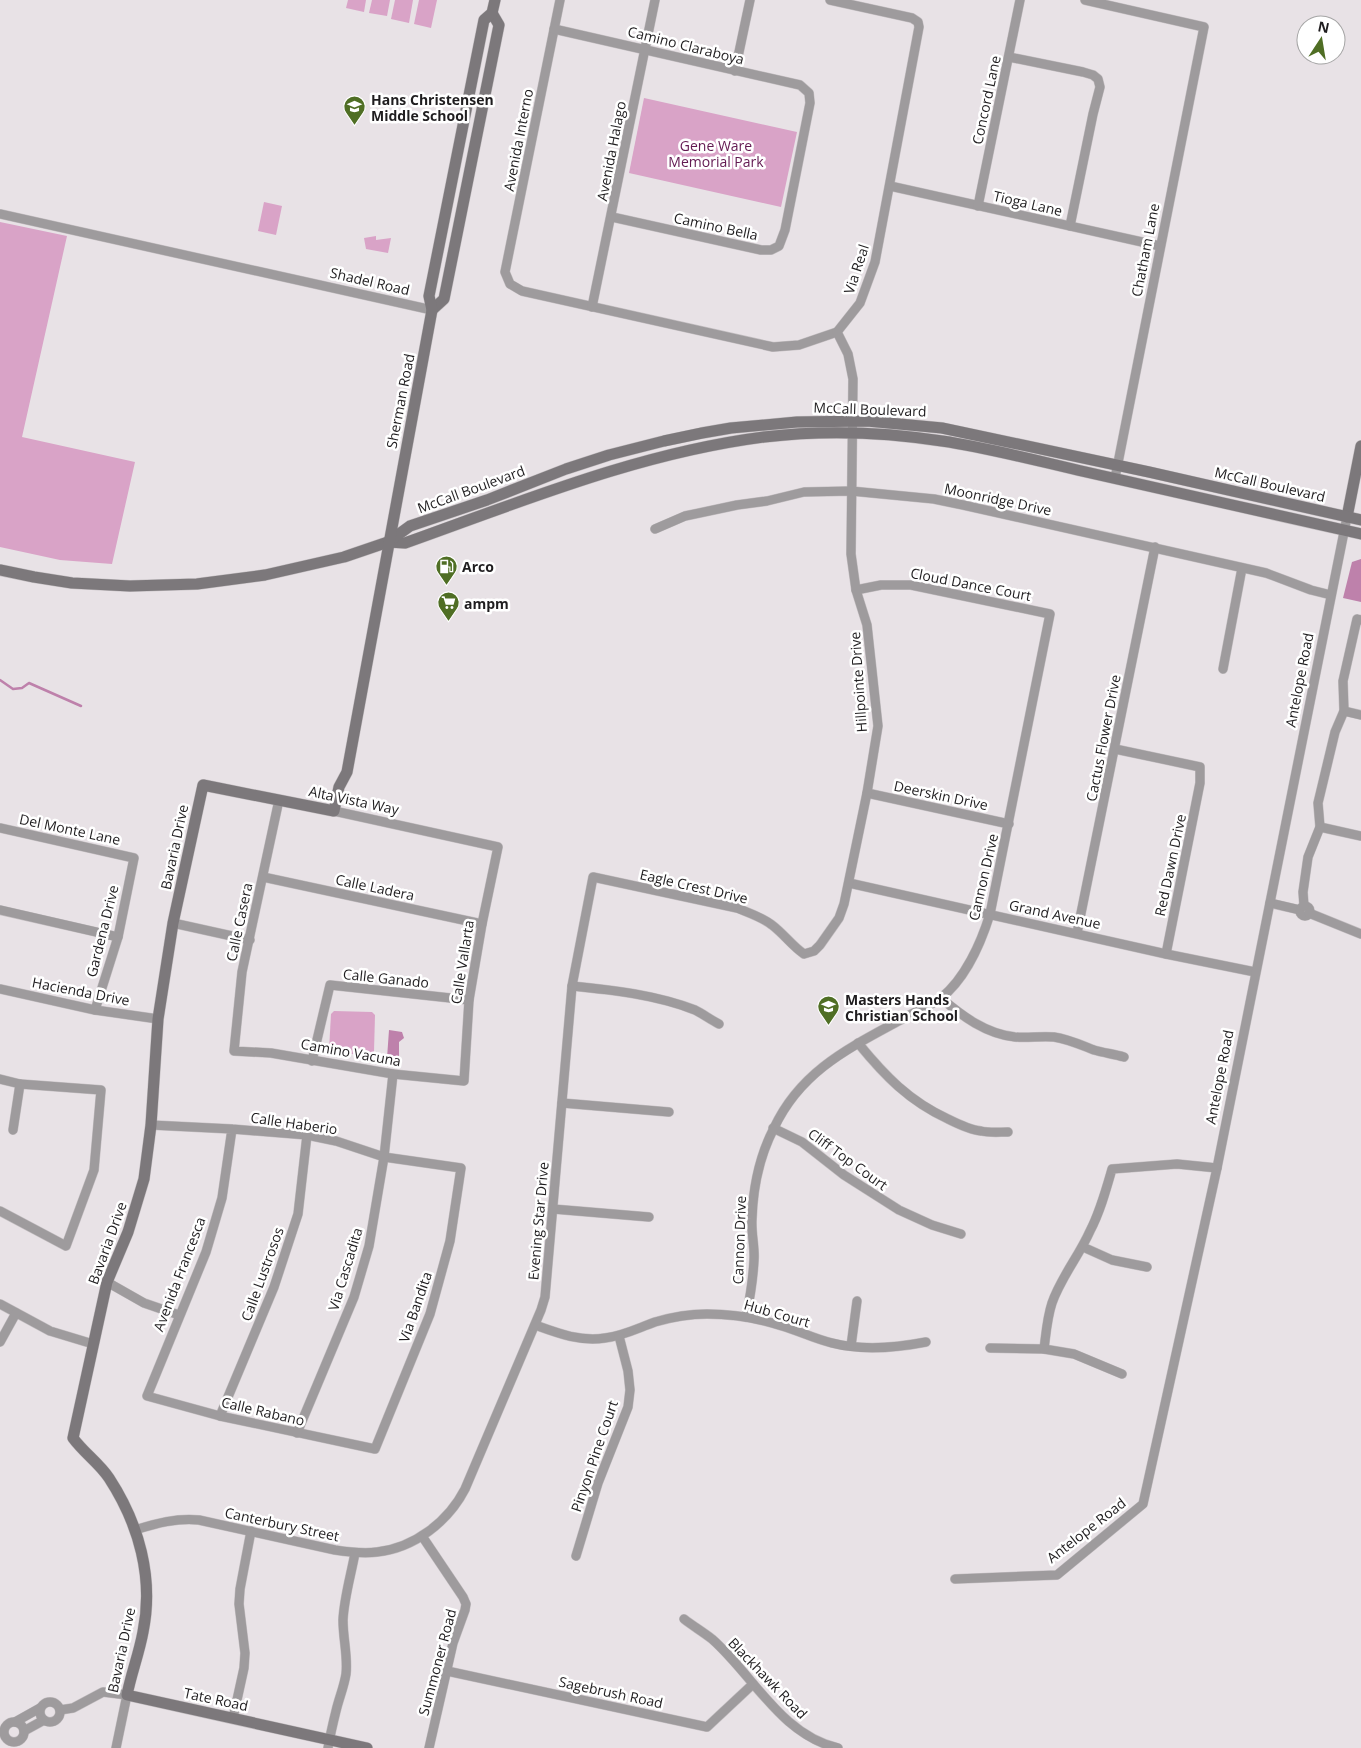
<svg xmlns="http://www.w3.org/2000/svg" width="1361" height="1748" font-family="'Open Sans',sans-serif">
  <style>
    .green { fill: #d9a3c7 }
    .water { fill: #be81ab }
    .lines { fill: none; stroke-linecap: round; stroke-linejoin: round }
    .stream { stroke: #be81ab; stroke-width: 2.5 }
    .street-casing { stroke: #c4bfc2; stroke-width: 10 }
    .secondary-casing { stroke: #c4bfc2; stroke-width: 12 }
    .street { stroke: #9e9b9d; stroke-width: 9 }
    .secondary { stroke: #7c787b; stroke-width: 11 }
    .labels { text-anchor: middle; dominant-baseline: central; stroke-width: 5; stroke-linejoin: round; paint-order: stroke }
    .street-label { font-size: 14px; fill: #1f1d1f; stroke: #fff }
    .poi-label { font-size: 14px; font-weight: bold; fill: #1f1d1f; stroke: #fff; text-anchor: start }
    .park-label { font-size: 14px; fill: #621951; stroke: #fff }
  </style>
  <rect width="100%" height="100%" fill="#e8e2e6"/>
  <!-- green -->
  <g class="green">
    <path d="M348,0H366L364,12L346,8Z"/>
    <path d="M372,0H390L387,16L369,13Z"/>
    <path d="M395,0H413L409,23L391,19Z"/>
    <path d="M419,0H437L431,28L414,24Z"/>
    <path d="M644,98L797,132L781,207L629,173Z"/>
    <path d="M264,202L282,206L276,235L258,231Z"/>
    <path d="M0,222L67,236L22,437L135,462L112,564L60,560L0,547Z"/>
    <path d="M376,236V240L391,238L388,253L366,249L364,238Z"/>
    <path d="M334,1011L372,1012L375,1015L374,1052L370,1055L333,1053L329,1050L331,1014Z"/>
  </g>
  <!-- water -->
  <g class="water">
    <path d="M1361,559V602L1343,598L1352,562Z"/>
    <path d="M389,1030L402,1032L404,1038L399,1042V1059L387,1058Z"/>
  </g>
  <g class="lines">
    <!-- stream -->
    <path class="stream" d="M0,680L13,689L22,688L29,683L81,706"/>
    <defs>
      <g id="street">
        <path d="M560,0L505,272L510,284L522,291L773,347L799,345L837,332L860,303L875,262L919,27L918,22L912,18L830,0"/>
        <path d="M1085,0L1204,27L1115,478"/>
        <path d="M554,29L800,85L809,93L810,103L785,230L779,246L771,250H761L612,217"/>
        <path d="M1009,57L1083,72L1093,75L1098,79L1100,87L1093,114L1070,226"/>
        <path d="M735,71L750,0"/>
        <path d="M890,186L1160,246"/>
        <path d="M978,206L1020,0"/>
        <path d="M0,214L432,310"/>
        <path d="M592,307L655,0"/>
        <path d="M655,529L685,516L737,505L767,501L804,492L851,491L934,499L963,505L1266,573L1311,590L1331,595"/>
        <path d="M1223,669L1242,568"/>
        <path d="M1344,711L1361,715"/>
        <path d="M1115,749L1200,767V783L1166,954"/>
        <path d="M867,793L1009,824"/>
        <path d="M279,800L242,972L234,1051L271,1053L393,1074L464,1081L469,1000L482,924L498,847L334,811"/>
        <path d="M1320,827L1361,836"/>
        <path d="M0,828L134,858L118,937L95,1010"/>
        <path d="M263,877L482,924"/>
        <path d="M849,883L1166,954L1255,972"/>
        <path d="M1270,903L1300,910"/>
        <circle cx="1305" cy="911" r="5"/>
        <path d="M1304,906L1303,892L1308,857L1320,827L1318,803L1335,732L1344,711L1343,681L1357,619L1361,620"/>
        <path d="M0,910L118,937"/>
        <path d="M1309,913L1361,934"/>
        <path d="M173,923L250,940"/>
        <path d="M1077,933L1155,547"/>
        <path d="M572,986C613,990 657,995 695,1010C703,1014 711,1020 719,1024"/>
        <path d="M0,989L95,1010L158,1019"/>
        <path d="M941,998C962,1016 986,1034 1015,1037C1028,1038 1041,1036 1054,1037C1068,1039 1081,1045 1094,1050C1104,1053 1114,1054 1124,1057"/>
        <path d="M858,1043C885,1076 909,1101 948,1119C958,1124 970,1130 981,1131C989,1133 999,1132 1008,1132"/>
        <path d="M312,1061L330,985L469,1000"/>
        <path d="M0,1079L20,1084L101,1090L94,1170L66,1246L0,1211"/>
        <path d="M562,1103L669,1112"/>
        <path d="M151,1125L232,1129L307,1135L336,1141L384,1157L461,1168L450,1241L430,1314L375,1449L220,1416L147,1396L206,1252L222,1198L232,1129"/>
        <path d="M773,1128L802,1142L844,1175L899,1210L932,1225L961,1234"/>
        <path d="M13,1130L20,1084"/>
        <path d="M553,1209L649,1217"/>
        <path d="M1083,1247L1112,1260L1147,1267"/>
        <path d="M107,1282L144,1303L179,1315"/>
        <path d="M0,1304L50,1331L93,1344"/>
        <path d="M746,1317C750,1298 753,1280 754,1260C755,1247 751,1233 752,1219C753,1188 760,1155 774,1128C801,1070 851,1047 904,1018C916,1011 930,1006 941,998C965,979 981,943 990,914L1050,614L911,585H881L856,590"/>
        <path d="M535,1325C557,1333 580,1342 605,1338C623,1336 638,1328 655,1322C672,1317 690,1314 707,1314C733,1314 758,1318 782,1326C799,1331 815,1339 832,1343C863,1351 895,1348 926,1342"/>
        <path d="M0,1342L16,1313"/>
        <path d="M851,1346L857,1301"/>
        <path d="M990,1348L1044,1349L1074,1354L1122,1374"/>
        <path d="M1044,1349C1046,1334 1047,1318 1052,1303C1061,1277 1079,1256 1090,1231C1100,1212 1106,1190 1112,1169L1177,1164L1217,1168"/>
        <path d="M220,1416L274,1287L298,1214L307,1135"/>
        <path d="M297,1433L354,1297L369,1246L384,1157L393,1074"/>
        <path d="M135,1530C157,1523 176,1518 199,1520L335,1550C348,1552 363,1554 377,1552C414,1548 448,1522 465,1489L541,1310L545,1297L572,986L593,877L737,908C749,913 762,917 772,925C784,934 792,946 804,954L814,951L820,945L839,918L844,904L867,793L878,726L867,625L856,590L851,554L853,379L848,354L837,332"/>
        <path d="M422,1536L463,1597L466,1604L465,1610L453,1643L429,1748"/>
        <path d="M576,1556L598,1483L628,1407L630,1390L628,1371L619,1336"/>
        <path d="M955,1579L1057,1575L1143,1504L1217,1168L1347,517"/>
        <path d="M684,1619C693,1626 703,1632 712,1639C753,1675 781,1735 838,1748"/>
        <path d="M447,1671L707,1727L753,1684"/>
        <circle cx="50" cy="1712" r="10"/>
        <path d="M60,1710L73,1708L103,1692L127,1695L116,1748"/>
        <path d="M233,1718L244,1668L245,1653L239,1604L240,1589L251,1531"/>
        <circle cx="14" cy="1732" r="10"/>
        <path d="M15,1722L40,1708"/>
        <path d="M24,1731L44,1720"/>
        <path d="M328,1748C330,1736 333,1723 336,1711C339,1698 344,1687 346,1674C348,1656 343,1639 343,1620C344,1598 351,1575 355,1553"/>
      </g>
      <g id="secondary">
        <path d="M432,310L444,299L499,25L492,13"/>
        <path d="M1347,517L1361,446"/>
        <path d="M388,542L405,543C523,501 639,453 764,437C822,430 884,432 942,441C990,448 1038,461 1086,472C1178,492 1269,514 1361,534"/>
        <path d="M0,570L34,577L72,583L130,586L197,584L265,575L344,557L388,542L410,526L487,500L566,469L609,455L664,441L702,433L731,428L797,422L867,421L942,428L1149,472L1361,520"/>
        <path d="M367,1748L127,1695C131,1674 139,1654 143,1632C154,1578 139,1524 109,1478C99,1463 84,1453 73,1438L107,1282L128,1232L144,1179L151,1125L158,1019L173,923L203,785L334,811L339,787L347,772L432,310L429,296L484,20L492,13L495,0"/>
      </g>
    </defs>
    <!-- street casing -->
    <use href="#street" class="street-casing"/>
    <!-- secondary casing -->
    <use href="#secondary" class="secondary-casing"/>
    <!-- street -->
    <use href="#street" class="street"/>
    <!-- secondary -->
    <use href="#secondary" class="secondary"/>
  </g>
  <!-- icons -->
  <defs>
    <symbol id="school-pin" viewBox="-11 -11 22 30"><path d="M0 17L-7.5 6A9.5 9.5 0 1 1 7.5 6Z" fill="#4f6e24" stroke="#fff"/><path d="M0-5L7-2L0 1L-7-2ZM-4 1L0 2.5L4 1V4Q0 6-4 4Z" fill="#fff"/></symbol>
    <symbol id="fuel-pin" viewBox="-11 -11 22 30"><path d="M0 17L-7.5 6A9.5 9.5 0 1 1 7.5 6Z" fill="#4f6e24" stroke="#fff"/><path d="M-5.5-6h7V0h2V4h1.3V-2.5L3-4.5l.8-.8L6-3V5H2.5V1h-1V6h-7ZM-4.2-4.7v3.2H.2V-4.7Z" fill="#fff"/></symbol>
    <symbol id="supermarket-pin" viewBox="-11 -11 22 30"><path d="M0 17L-7.5 6A9.5 9.5 0 1 1 7.5 6Z" fill="#4f6e24" stroke="#fff"/><path d="M-6-5.5h2.5l.6 2H6L4.5 2H-2.5L-4.4-4H-6ZM-1.5 3.2a1.3 1.3 0 1 0 .1 0ZM3 3.2a1.3 1.3 0 1 0 .1 0Z" fill="#fff"/></symbol>
  </defs>
  <g fill-rule="evenodd">
    <use href="#school-pin" x="342" y="94" width="25" height="34"/>
    <use href="#fuel-pin" x="434" y="554" width="25" height="34"/>
    <use href="#supermarket-pin" x="436" y="590" width="25" height="34"/>
    <use href="#school-pin" x="816" y="994" width="25" height="34"/>
  </g>
  <g class="labels">
    <!-- street labels -->
    <g class="street-label">
      <text transform="translate(686 45) rotate(14)">Camino Claraboya</text>
      <text transform="translate(986 100) rotate(-78)">Concord Lane</text>
      <text transform="translate(518 140) rotate(-79)">Avenida Interno</text>
      <text transform="translate(611 151) rotate(-79)">Avenida Halago</text>
      <text transform="translate(1028 203) rotate(13)">Tioga Lane</text>
      <text transform="translate(716 226) rotate(12)">Camino Bella</text>
      <text transform="translate(1145 250) rotate(-79)">Chatham Lane</text>
      <text transform="translate(856 269) rotate(-72)">Via Real</text>
      <text transform="translate(370 281) rotate(13)">Shadel Road</text>
      <text transform="translate(400 401) rotate(-79)">Sherman Road</text>
      <text transform="translate(870 409) rotate(2)">McCall Boulevard</text>
      <text transform="translate(1270 484) rotate(13)">McCall Boulevard</text>
      <text transform="translate(471 489) rotate(-20)">McCall Boulevard</text>
      <text transform="translate(998 499) rotate(12)">Moonridge Drive</text>
      <text transform="translate(971 584) rotate(11)">Cloud Dance Court</text>
      <text transform="translate(1299 680) rotate(-79)">Antelope Road</text>
      <text transform="translate(858 682) rotate(-94)">Hillpointe Drive</text>
      <text transform="translate(1103 738) rotate(-79)">Cactus Flower Drive</text>
      <text transform="translate(941 795) rotate(12)">Deerskin Drive</text>
      <text transform="translate(354 800) rotate(12)">Alta Vista Way</text>
      <text transform="translate(70 829) rotate(12)">Del Monte Lane</text>
      <text transform="translate(174 847) rotate(-78)">Bavaria Drive</text>
      <text transform="translate(1170 865) rotate(-78)">Red Dawn Drive</text>
      <text transform="translate(983 877) rotate(-77)">Cannon Drive</text>
      <text transform="translate(694 886) rotate(13)">Eagle Crest Drive</text>
      <text transform="translate(375 887) rotate(12)">Calle Ladera</text>
      <text transform="translate(1055 914) rotate(12)">Grand Avenue</text>
      <text transform="translate(239 922) rotate(-78)">Calle Casera</text>
      <text transform="translate(102 931) rotate(-76)">Gardena Drive</text>
      <text transform="translate(462 962) rotate(-81)">Calle Vallarta</text>
      <text transform="translate(386 978) rotate(6)">Calle Ganado</text>
      <text transform="translate(81 991) rotate(11)">Hacienda Drive</text>
      <text transform="translate(351 1052) rotate(10)">Camino Vacuna</text>
      <text transform="translate(1219 1077) rotate(-79)">Antelope Road</text>
      <text transform="translate(294 1123) rotate(8)">Calle Haberio</text>
      <text transform="translate(848 1159) rotate(36)">Cliff Top Court</text>
      <text transform="translate(538 1221) rotate(-85)">Evening Star Drive</text>
      <text transform="translate(739 1240) rotate(-88)">Cannon Drive</text>
      <text transform="translate(107 1243) rotate(-70)">Bavaria Drive</text>
      <text transform="translate(345 1269) rotate(-73)">Via Cascadita</text>
      <text transform="translate(179 1274) rotate(-69)">Avenida Francesca</text>
      <text transform="translate(262 1274) rotate(-70)">Calle Lustrosos</text>
      <text transform="translate(415 1307) rotate(-71)">Via Bandita</text>
      <text transform="translate(777 1313) rotate(16)">Hub Court</text>
      <text transform="translate(263 1411) rotate(13)">Calle Rabano</text>
      <text transform="translate(594 1456) rotate(-71)">Pinyon Pine Court</text>
      <text transform="translate(282 1524) rotate(12)">Canterbury Street</text>
      <text transform="translate(1086 1530) rotate(-38)">Antelope Road</text>
      <text transform="translate(121 1650) rotate(-78)">Bavaria Drive</text>
      <text transform="translate(437 1662) rotate(-75)">Summoner Road</text>
      <text transform="translate(768 1678) rotate(46)">Blackhawk Road</text>
      <text transform="translate(611 1692) rotate(12)">Sagebrush Road</text>
      <text transform="translate(216 1699) rotate(12)">Tate Road</text>
    </g>
    <!-- poi labels -->
    <g class="poi-label">
      <text x="371" y="99">Hans Christensen<tspan x="371" dy="16">Middle School</tspan></text>
      <text x="462" y="566">Arco</text>
      <text x="464" y="603">ampm</text>
      <text x="845" y="999">Masters Hands<tspan x="845" dy="16">Christian School</tspan></text>
    </g>
    <!-- park labels -->
    <g class="park-label">
      <text x="716" y="145">Gene Ware<tspan x="716" dy="16">Memorial Park</tspan></text>
    </g>
  </g>
  <!-- north arrow -->
  <g transform="translate(1321 40) rotate(12)"><circle r="24" fill="#ffffff" stroke="#a5a5a5"/>
  <path d="M0-4L9 19L0 12L-9 19Z" fill="#4f6e24"/>
  <text y="-8" font-size="14" font-weight="bold" text-anchor="middle" fill="#1f1d1f">N</text>
  </g>
</svg>
